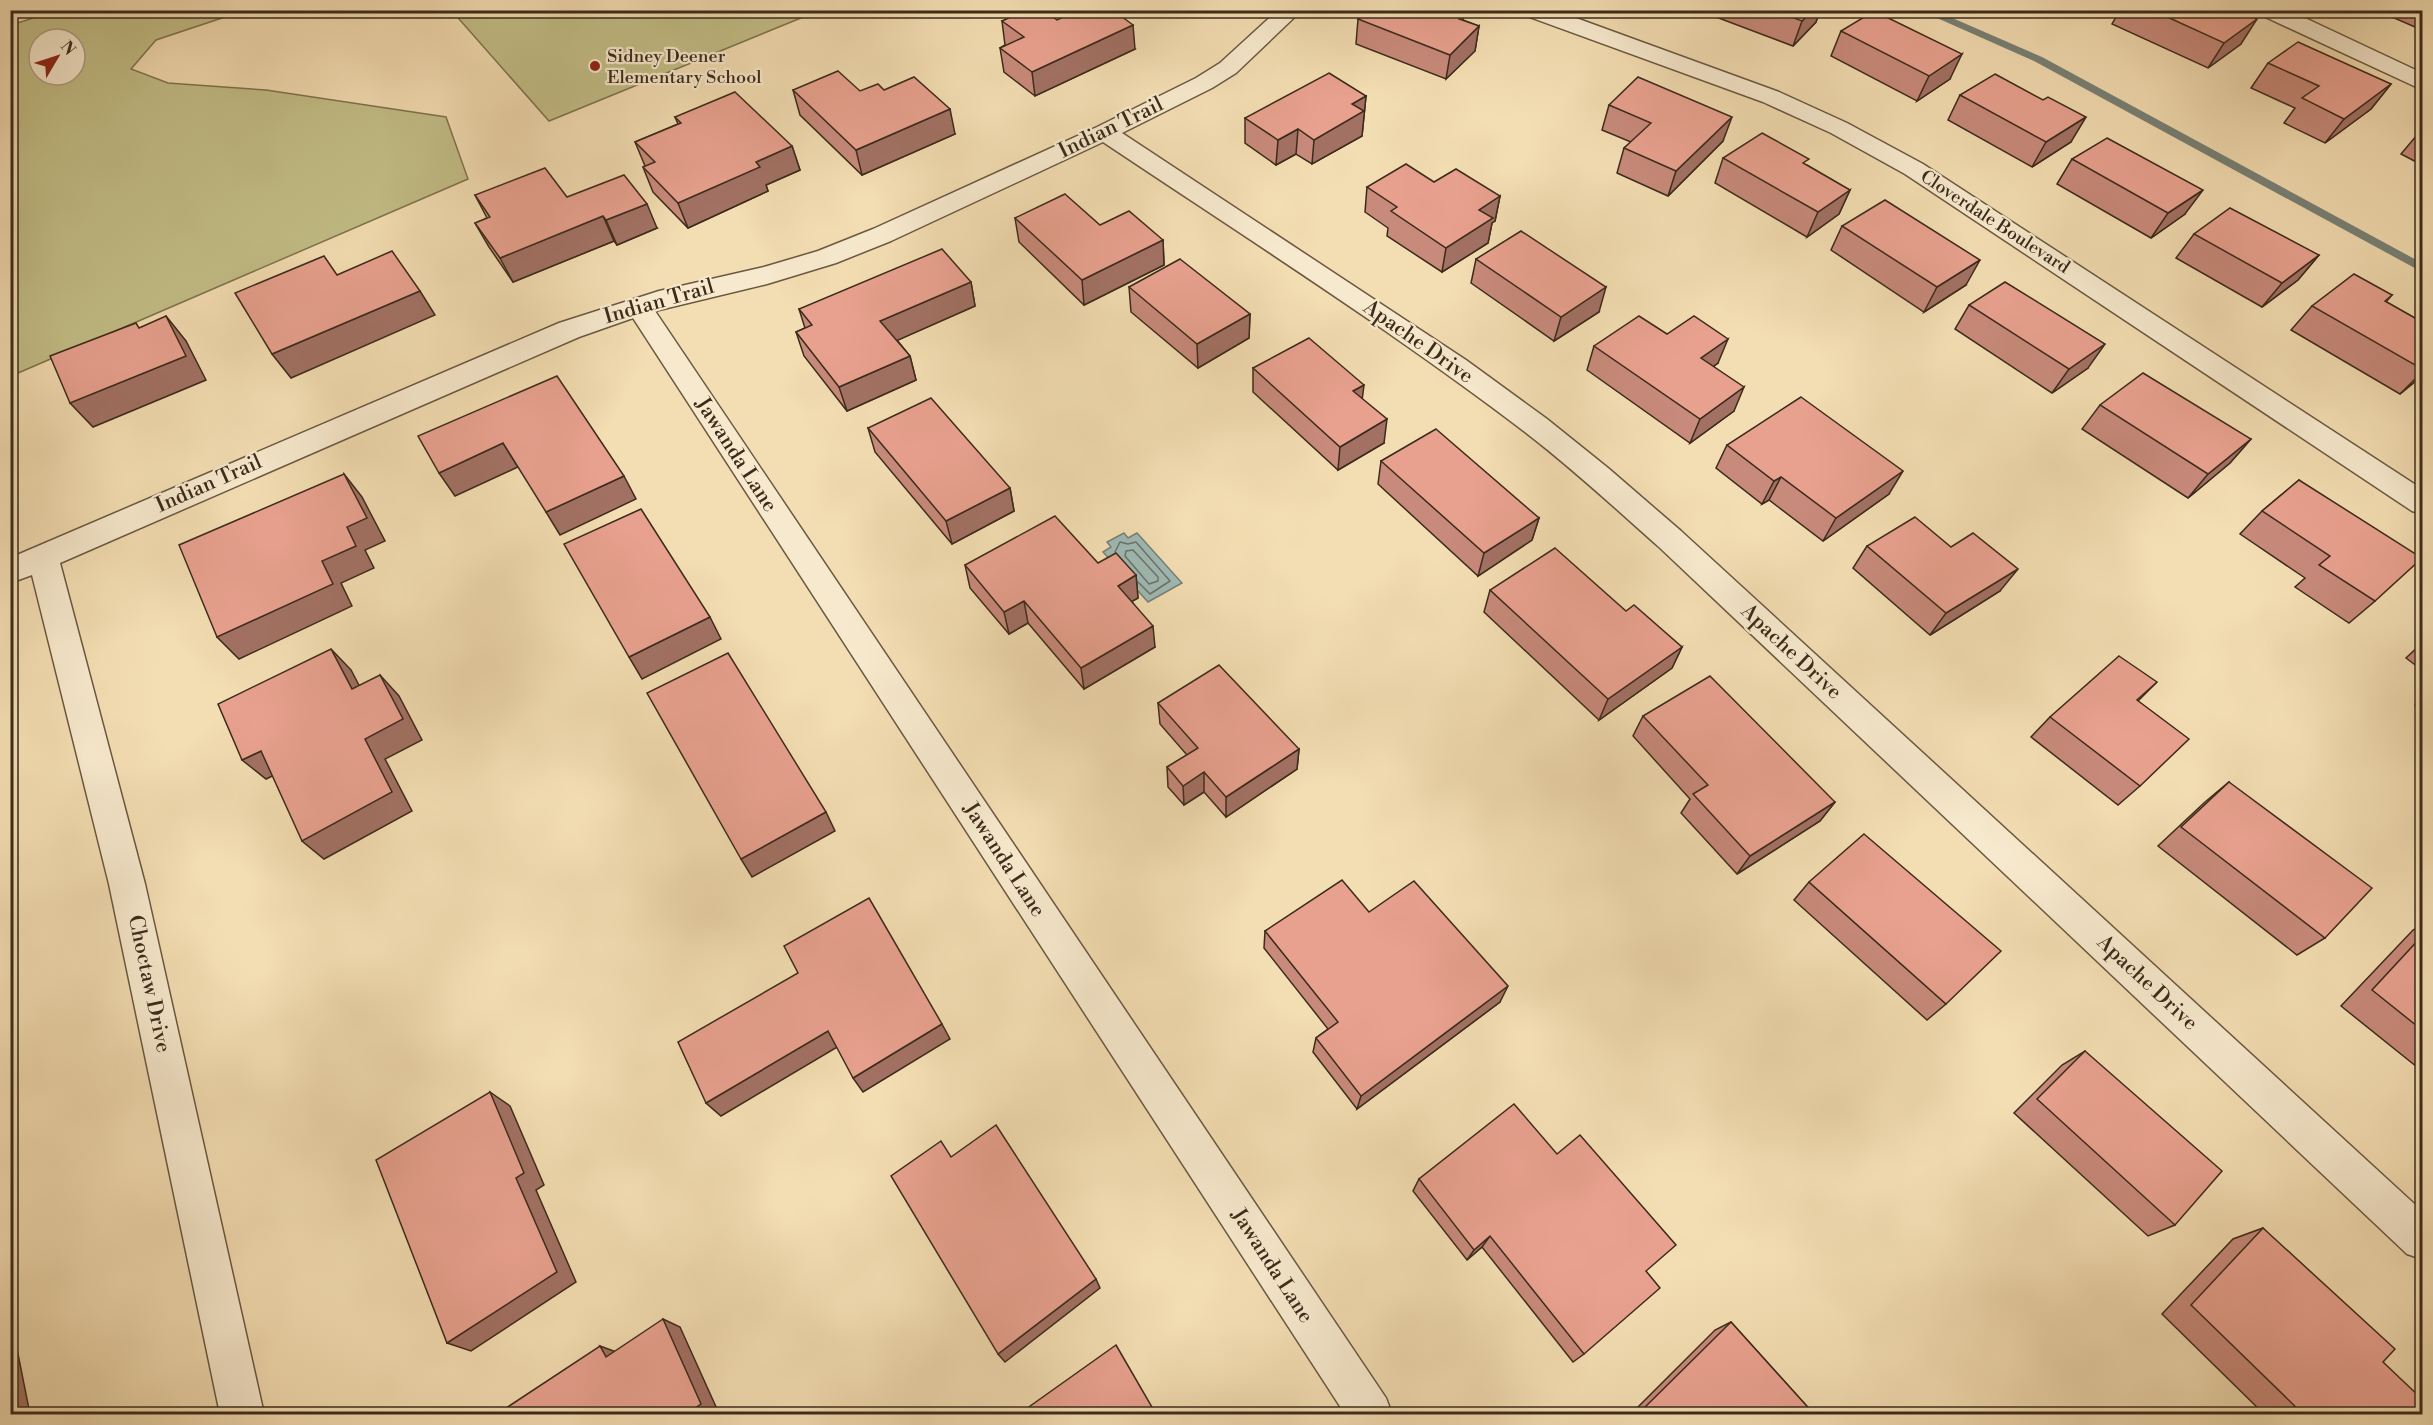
<svg xmlns="http://www.w3.org/2000/svg" width="2433" height="1425" font-family="'Libre Bodoni',serif">
  <style>
    .green { fill: #c3be87; stroke: #807451; stroke-width: 1.5; fill-rule: evenodd }
    .water { fill: #9ebab5; stroke: #778177; stroke-width: 1.5 }
    .lines { fill: none; stroke-linecap: round; stroke-linejoin: round }
    .shore { stroke: #6d7268; stroke-width: 1.5 }
    .stream { fill: #778177; fill-rule: evenodd }
    .minor-casing { stroke: #6a5841; stroke-width: 3 }
    .minor { fill: #f7e9cd; fill-rule: evenodd }
    .wall { fill: #c88a7b; stroke: #3c2b1b; stroke-width: 1.5 }
    .shaded-wall { fill: #a27164; stroke: #3c2b1b; stroke-width: 1.5 }
    .building { fill: #e8a18f; stroke: #3c2b1b; stroke-width: 1.5 }
    .poi-dot { fill: #8f2418; stroke: #f7e9cd; stroke-width: 2 }
    .labels { text-anchor: middle; dominant-baseline: central; stroke-width: 4.5; stroke-linejoin: round; paint-order: stroke }
    .far-poi-label { font-size: 18px; fill: #3c2b1b; stroke: #f7e9cd; text-anchor: start }
    .far-street-label { font-size: 18px; fill: #3c2b1b; stroke: #f7e9cd }
    .street-label { font-size: 21px; fill: #3c2b1b; stroke: #f7e9cd }
  </style>
  <rect width="100%" height="100%" fill="#f3ddb2"/>
  <filter id="stains"><feTurbulence type="fractalNoise" baseFrequency=".00333" numOctaves="4"/><feColorMatrix values="0 0 0 0 .2 0 0 0 0 .09 0 0 0 0 .02 0 0 0 .5 -.17"/></filter>
  <radialGradient id="worn" r=".72"><stop offset=".6" stop-color="#630" stop-opacity="0"/><stop offset="1" stop-color="#630" stop-opacity=".3"/></radialGradient>
  <!-- green -->
  <g class="green">
    <path d="M55,11H243L156,40L131,69L168,83L266,90L446,117L468,179L11,376V25ZM39,39H75V75H39Z"/>
    <path d="M452,11H818L549,121Z"/>
  </g>
  <!-- water -->
  <path class="water" d="M1124,533L1128,538L1137,533L1182,583L1148,602L1103,552L1111,547L1107,542Z"/>
  <g class="lines">
    <!-- shore -->
    <g class="shore">
      <path d="M1133,550L1158,577V581L1149,584L1125,556L1126,551Z"/>
      <path d="M1115,552L1120,542L1128,544L1136,542L1170,581L1150,594L1138,582"/>
    </g>
    <!-- stream -->
    <path class="stream" d="M1919,10H1934L2042,57L2422,263V272L2034,61Z"/>
    <defs>
      <g id="minor">
        <path d="M1278,10H1302L1236,73L1212,88L1122,133L1466,360L1547,419L1608,468L1681,531L2422,1211V1259L2407,1254L1659,547C1615,508 1572,468 1525,432C1390,329 1245,237 1103,142L891,241L836,263L767,284L655,311L1386,1398L1392,1414H1345L633,318L579,337L60,563L145,884L264,1414H220L109,884L32,575L10,583V558L559,323L659,291L764,267L818,251L873,229L1097,127L1196,78L1220,63Z"/>
        <path d="M1521,10H1554L1779,92L1847,123L1923,164L2422,489V514L2412,511L1905,174L1831,133L1763,102L1524,15Z"/>
        <path d="M2258,10H2288L2422,73V88L2414,86L2261,15Z"/>
      </g>
    </defs>
    <!-- minor casing -->
    <use href="#minor" class="minor-casing"/>
    <!-- minor -->
    <use href="#minor" class="minor"/>
  </g>
  <!-- wall -->
  <g class="wall">
    <path d="M1709,10H1820L1816,22L1793,46L1708,14Z"/>
    <path d="M2120,10H2238L2241,44L2208,68L2112,24Z"/>
    <path d="M2388,10H2422V30L2385,14Z"/>
    <path d="M1464,14L1463,20L1479,26L1475,51L1446,79L1356,44L1358,19Z"/>
    <path d="M1057,20L1135,49L1035,96L1004,72L1000,48L1005,45L1002,21Z"/>
    <path d="M1841,31L1950,79L1917,101L1831,56Z"/>
    <path d="M2268,63L2391,84L2371,109L2325,143L2284,123L2295,108L2251,88Z"/>
    <path d="M793,90L860,91L884,90L955,134L862,175L800,115Z"/>
    <path d="M1960,95L2071,142L2032,167L1948,120Z"/>
    <path d="M1366,96L1362,136L1312,164L1296,154L1276,165L1245,143V118Z"/>
    <path d="M1609,105L1723,141L1668,196L1617,173L1624,148L1631,142L1602,130Z"/>
    <path d="M675,117L792,146L800,170L766,185L768,191L688,228L653,192L643,167L645,166L635,142L678,124Z"/>
    <path d="M2422,129V165L2401,154Z"/>
    <path d="M1723,158L1807,165L1850,190L1839,214L1807,237L1715,183Z"/>
    <path d="M2072,159L2185,214L2151,238L2057,184Z"/>
    <path d="M1434,182L1500,196L1495,221L1492,223L1488,243L1442,272L1387,236L1388,228L1365,212L1367,187Z"/>
    <path d="M475,195L567,197L657,228L617,245L614,241L513,282L489,247L475,223L487,218Z"/>
    <path d="M1015,218L1100,225L1163,240L1164,265L1084,305L1019,242Z"/>
    <path d="M1842,226L1966,285L1924,312L1831,250Z"/>
    <path d="M2194,234L2319,255L2298,280L2262,307L2176,258Z"/>
    <path d="M1476,259L1599,312L1554,341L1471,283Z"/>
    <path d="M971,282L975,306L897,340L910,356L916,380L847,411L804,356L796,332L805,328L799,309Z"/>
    <path d="M1129,287L1250,314L1249,338L1198,368L1131,312Z"/>
    <path d="M2392,295L2386,302L2422,322V376L2400,394L2291,330L2312,306Z"/>
    <path d="M1969,305L2088,368L2052,393L1955,329Z"/>
    <path d="M1667,334L1718,363L1714,366L1734,411L1690,443L1587,370L1594,346Z"/>
    <path d="M1253,368L1384,443L1338,470L1253,392Z"/>
    <path d="M2100,405L2251,439L2230,463L2188,498L2082,429Z"/>
    <path d="M868,428L1010,488L1014,511L952,544L875,452Z"/>
    <path d="M1727,445L1889,494L1823,541L1769,500L1762,504L1716,468Z"/>
    <path d="M1381,461L1539,518L1532,540L1478,576L1378,484Z"/>
    <path d="M2299,480L2375,601L2349,623L2295,587L2305,578L2240,534L2262,511Z"/>
    <path d="M1867,546L2000,591L1930,635L1853,568Z"/>
    <path d="M1098,563L1136,575L1138,598L1132,601L1155,647L1084,689L1028,623L1009,634L970,588L965,565Z"/>
    <path d="M1490,590L1626,611L1682,647L1672,668L1599,720L1484,612Z"/>
    <path d="M2422,643V670L2406,658Z"/>
    <path d="M2157,682L2138,701L2140,786L2118,805L2031,737L2050,717Z"/>
    <path d="M2422,698V710L2415,705Z"/>
    <path d="M1158,703L1299,749L1297,769L1226,817L1204,792L1184,805L1168,787L1167,767L1187,755L1160,724Z"/>
    <path d="M1643,716L1835,802L1820,821L1737,874L1681,813L1690,799L1633,736Z"/>
    <path d="M2229,782L2325,938L2297,955L2158,846L2205,802Z"/>
    <path d="M1809,882L1946,1004L1927,1020L1794,900Z"/>
    <path d="M1369,912L1500,1002L1357,1109L1313,1052L1316,1038L1328,1029L1264,948L1265,931Z"/>
    <path d="M2422,925V1071L2341,1006L2413,930Z"/>
    <path d="M2085,1051L2175,1225L2148,1236L2014,1113L2062,1065Z"/>
    <path d="M1419,1179L1646,1271L1584,1354L1573,1362L1482,1247L1467,1260L1413,1191Z"/>
    <path d="M2263,1228L2383,1362L2422,1414H2264L2162,1314L2233,1239Z"/>
    <path d="M1731,1322L1814,1414H1631L1715,1330Z"/>
  </g>
  <!-- shaded-wall -->
  <g class="shaded-wall">
    <path d="M1813,10H1820L1816,22L1793,46L1802,21Z"/>
    <path d="M2257,19L2241,44L2208,68L2224,43Z"/>
    <path d="M1133,25L1135,49L1035,96L1032,72Z"/>
    <path d="M1479,26L1475,51L1446,79L1450,55Z"/>
    <path d="M1962,54L1950,79L1917,101L1929,76Z"/>
    <path d="M2391,84L2371,109L2325,143L2344,119Z"/>
    <path d="M1366,96L1362,136L1312,164L1314,140L1352,104Z"/>
    <path d="M950,109L955,134L862,175L856,150Z"/>
    <path d="M1732,117L1723,141L1668,196L1676,171Z"/>
    <path d="M2086,117L2071,142L2032,167L2046,142Z"/>
    <path d="M1298,129L1296,154L1276,165L1278,140Z"/>
    <path d="M792,146L800,170L766,185L768,191L688,228L678,203L756,162Z"/>
    <path d="M1850,190L1839,214L1807,237L1818,212Z"/>
    <path d="M2203,190L2185,214L2151,238L2168,213Z"/>
    <path d="M1500,196L1495,221L1492,223L1488,243L1442,272L1446,248L1479,210Z"/>
    <path d="M647,204L657,228L617,245L606,220Z"/>
    <path d="M603,216L614,241L513,282L500,258Z"/>
    <path d="M1163,240L1164,265L1084,305L1082,280Z"/>
    <path d="M2319,255L2298,280L2262,307L2282,283Z"/>
    <path d="M1980,260L1966,285L1924,312L1937,287Z"/>
    <path d="M971,282L975,306L887,345L880,321Z"/>
    <path d="M1606,287L1599,312L1554,341L1561,317Z"/>
    <path d="M420,291L435,315L291,378L272,354Z"/>
    <path d="M1250,314L1249,338L1198,368L1197,344Z"/>
    <path d="M166,316L186,341L206,380L93,427L70,403Z"/>
    <path d="M1728,339L1718,363L1692,382L1701,358Z"/>
    <path d="M2105,344L2088,368L2052,393L2069,369Z"/>
    <path d="M910,356L916,380L847,411L839,387Z"/>
    <path d="M2422,372V376L2400,394Z"/>
    <path d="M1364,385L1361,409L1353,391Z"/>
    <path d="M1744,387L1734,411L1690,443L1700,419Z"/>
    <path d="M1387,419L1384,443L1338,470L1340,447Z"/>
    <path d="M2251,439L2230,463L2188,498L2208,474Z"/>
    <path d="M503,443L518,467L455,496L439,473Z"/>
    <path d="M1903,471L1889,494L1823,541L1836,518Z"/>
    <path d="M344,474L362,497L385,541L365,550L374,568L341,583L352,606L239,659L217,637L322,561L347,527Z"/>
    <path d="M624,476L636,499L560,535L546,512Z"/>
    <path d="M1781,477L1769,500L1762,504L1774,481Z"/>
    <path d="M1010,488L1014,511L952,544L946,521Z"/>
    <path d="M1539,518L1532,540L1478,576L1484,553Z"/>
    <path d="M2018,569L2000,591L1930,635L1946,613Z"/>
    <path d="M1136,575L1138,598L1120,608L1118,586Z"/>
    <path d="M1024,601L1028,623L1009,634L1004,612Z"/>
    <path d="M710,617L721,639L642,679L629,657Z"/>
    <path d="M1153,626L1155,647L1084,689L1081,668Z"/>
    <path d="M1682,647L1672,668L1599,720L1608,699Z"/>
    <path d="M331,649L351,670L372,710L352,689Z"/>
    <path d="M380,675L399,696L422,740L385,759L412,811L324,859L302,841L365,739Z"/>
    <path d="M1299,749L1297,769L1226,817V797Z"/>
    <path d="M261,751L283,771L266,779L242,760Z"/>
    <path d="M1204,772V792L1184,805L1183,786Z"/>
    <path d="M1835,802L1820,821L1737,874L1750,856Z"/>
    <path d="M826,812L835,831L752,877L741,859Z"/>
    <path d="M1508,986L1500,1002L1357,1109L1361,1096Z"/>
    <path d="M942,1024L950,1039L863,1092L853,1078Z"/>
    <path d="M828,1031L839,1046L721,1116L706,1103Z"/>
    <path d="M490,1092L510,1106L544,1185L536,1190L576,1282L471,1351L447,1343L516,1178Z"/>
    <path d="M1490,1236L1482,1247L1467,1260L1474,1250Z"/>
    <path d="M10,1269L14,1291L10,1293Z"/>
    <path d="M1096,1279L1100,1288L1005,1362L998,1354Z"/>
    <path d="M663,1319L680,1327L717,1409L710,1414H686Z"/>
    <path d="M10,1338L15,1339L30,1414H10Z"/>
    <path d="M600,1346L619,1353L606,1357Z"/>
  </g>
  <!-- building -->
  <g class="building">
    <path d="M1026,10H1043L1057,20L1079,10H1113L1133,25L1032,72L1000,48L1024,37L1002,21Z"/>
    <path d="M1369,10H1454L1464,14L1459,19L1479,26L1450,55L1358,19Z"/>
    <path d="M1772,10H1813L1802,21Z"/>
    <path d="M2152,10H2238L2257,19L2224,43Z"/>
    <path d="M1874,11L1962,54L1929,76L1841,31Z"/>
    <path d="M2298,42L2391,84L2344,119L2302,98L2319,86L2268,63Z"/>
    <path d="M838,71L860,91L878,84L884,90L914,77L950,109L856,150L793,90Z"/>
    <path d="M1329,73L1366,96L1352,104L1364,111L1314,140L1298,129L1278,140L1245,118Z"/>
    <path d="M1995,74L2043,100L2048,97L2086,117L2046,142L1960,95Z"/>
    <path d="M1638,77L1732,117L1676,171L1624,148L1651,123L1609,105Z"/>
    <path d="M735,92L792,146L756,162L760,167L678,203L643,167L655,162L635,142L681,123L675,117Z"/>
    <path d="M1762,133L1809,159L1803,163L1850,190L1818,212L1723,158Z"/>
    <path d="M2107,138L2203,190L2168,213L2072,159Z"/>
    <path d="M1406,164L1434,182L1456,169L1500,196L1479,210L1493,218L1446,248L1391,211L1397,207L1367,187Z"/>
    <path d="M545,168L567,197L624,175L647,204L606,220L603,216L500,258L475,223L490,217L475,195Z"/>
    <path d="M1065,194L1100,225L1129,211L1163,240L1082,280L1015,218Z"/>
    <path d="M1885,200L1980,260L1937,287L1842,226Z"/>
    <path d="M2230,208L2319,255L2282,283L2194,234Z"/>
    <path d="M1521,231L1606,287L1561,317L1476,259Z"/>
    <path d="M942,249L971,282L880,321L910,356L839,387L796,332L812,325L799,309Z"/>
    <path d="M392,251L420,291L272,354L235,293L324,256L337,275Z"/>
    <path d="M1180,259L1250,314L1197,344L1129,287Z"/>
    <path d="M2354,274L2392,295L2385,301L2422,322V369L2312,306Z"/>
    <path d="M2005,282L2105,344L2069,369L1969,305Z"/>
    <path d="M166,316L186,356L70,403L50,356L136,323L139,328Z"/>
    <path d="M1639,316L1667,334L1694,316L1728,339L1701,358L1744,387L1700,419L1594,346Z"/>
    <path d="M1309,338L1364,385L1353,391L1387,419L1340,447L1253,368Z"/>
    <path d="M2143,373L2251,439L2208,474L2100,405Z"/>
    <path d="M557,376L624,476L546,512L503,443L439,473L418,436Z"/>
    <path d="M1801,397L1903,471L1836,518L1781,477L1774,481L1727,445Z"/>
    <path d="M931,398L1010,488L946,521L868,428Z"/>
    <path d="M1436,429L1539,518L1484,553L1381,461Z"/>
    <path d="M344,474L367,518L347,527L356,546L322,561L333,584L217,637L179,545Z"/>
    <path d="M2299,480L2422,558L2375,601L2319,565L2330,556L2262,511Z"/>
    <path d="M641,509L710,617L629,657L564,544Z"/>
    <path d="M1055,516L1098,563L1116,553L1136,575L1118,586L1153,626L1081,668L1024,601L1004,612L965,565Z"/>
    <path d="M1915,517L1951,547L1973,533L2018,569L1946,613L1867,546Z"/>
    <path d="M1555,548L1626,611L1634,605L1682,647L1608,699L1490,590Z"/>
    <path d="M331,649L352,689L380,675L403,719L365,739L392,792L302,841L261,751L242,760L218,704Z"/>
    <path d="M728,653L826,812L741,859L647,693Z"/>
    <path d="M2119,656L2157,682L2137,700L2189,739L2140,786L2050,717Z"/>
    <path d="M1219,665L1299,749L1226,797L1204,772L1183,786L1167,767L1198,748L1158,703Z"/>
    <path d="M1710,676L1835,802L1750,856L1693,794L1708,785L1643,716Z"/>
    <path d="M2229,782L2372,888L2325,938L2181,827Z"/>
    <path d="M1864,834L2001,951L1946,1004L1809,882Z"/>
    <path d="M1342,880L1369,912L1414,881L1508,986L1361,1096L1316,1038L1338,1022L1265,931Z"/>
    <path d="M869,898L942,1024L853,1078L828,1031L706,1103L678,1042L798,973L784,946Z"/>
    <path d="M2422,936V1030L2372,990Z"/>
    <path d="M2085,1051L2222,1171L2175,1225L2037,1099Z"/>
    <path d="M490,1092L524,1173L516,1178L557,1272L447,1343L376,1160Z"/>
    <path d="M1514,1104L1557,1154L1580,1135L1676,1245L1646,1271L1660,1288L1584,1354L1490,1236L1474,1250L1419,1179Z"/>
    <path d="M996,1125L1096,1279L998,1354L891,1176L941,1141L951,1157Z"/>
    <path d="M2263,1228L2395,1349L2383,1362L2422,1399V1414H2303L2191,1305Z"/>
    <path d="M663,1319L701,1404L686,1414H497L600,1346L606,1357Z"/>
    <path d="M1731,1322L1814,1414H1638Z"/>
    <path d="M1116,1345L1156,1414H1019Z"/>
  </g>
  <!-- markers -->
  <circle class="poi-dot" cx="595" cy="66" r="6"/>
  <g class="labels">
    <!-- far-poi labels -->
    <g class="far-poi-label">
      <text x="607" y="56">Sidney Deener<tspan x="607" dy="21">Elementary School</tspan></text>
    </g>
    <!-- far-street labels -->
    <g class="far-street-label">
      <text transform="translate(1995 222) rotate(33)">Cloverdale Boulevard</text>
    </g>
    <!-- street labels -->
    <g class="street-label">
      <text transform="translate(1111 128) rotate(-26)">Indian Trail</text>
      <text transform="translate(659 302) rotate(-16)">Indian Trail</text>
      <text transform="translate(1418 342) rotate(35)">Apache Drive</text>
      <text transform="translate(736 455) rotate(57)">Jawanda Lane</text>
      <text transform="translate(209 484) rotate(-24)">Indian Trail</text>
      <text transform="translate(1791 652) rotate(43)">Apache Drive</text>
      <text transform="translate(1004 860) rotate(57)">Jawanda Lane</text>
      <text transform="translate(2147 983) rotate(43)">Apache Drive</text>
      <text transform="translate(149 984) rotate(78)">Choctaw Drive</text>
      <text transform="translate(1272 1266) rotate(57)">Jawanda Lane</text>
    </g>
  </g>
  <!-- margin -->
  <rect width="2433" height="1425" fill="none" stroke="#f3ddb2" stroke-width="36"/>
  <rect x="12" y="12" width="2409" height="1401" fill="none" stroke="#3c2b1b" stroke-width="3"/>
  <rect x="18" y="18" width="2397" height="1389" fill="none" stroke="#3c2b1b" stroke-width="1.5"/>
  <!-- north arrow -->
  <g transform="translate(57 57) rotate(51)"><circle r="28" fill="#f7e9cd" stroke="#ac9d86" stroke-width="1.5"/>
  <path d="M0-4.5L10 22L0 15L-10 22Z" fill="#8f2418"/>
  <text y="-9" font-size="16" font-weight="bold" text-anchor="middle" fill="#3c2b1b">N</text>
  </g>
  <rect width="100%" height="100%" filter="url(#stains)"/>
  <rect width="100%" height="100%" fill="url(#worn)"/>
</svg>
